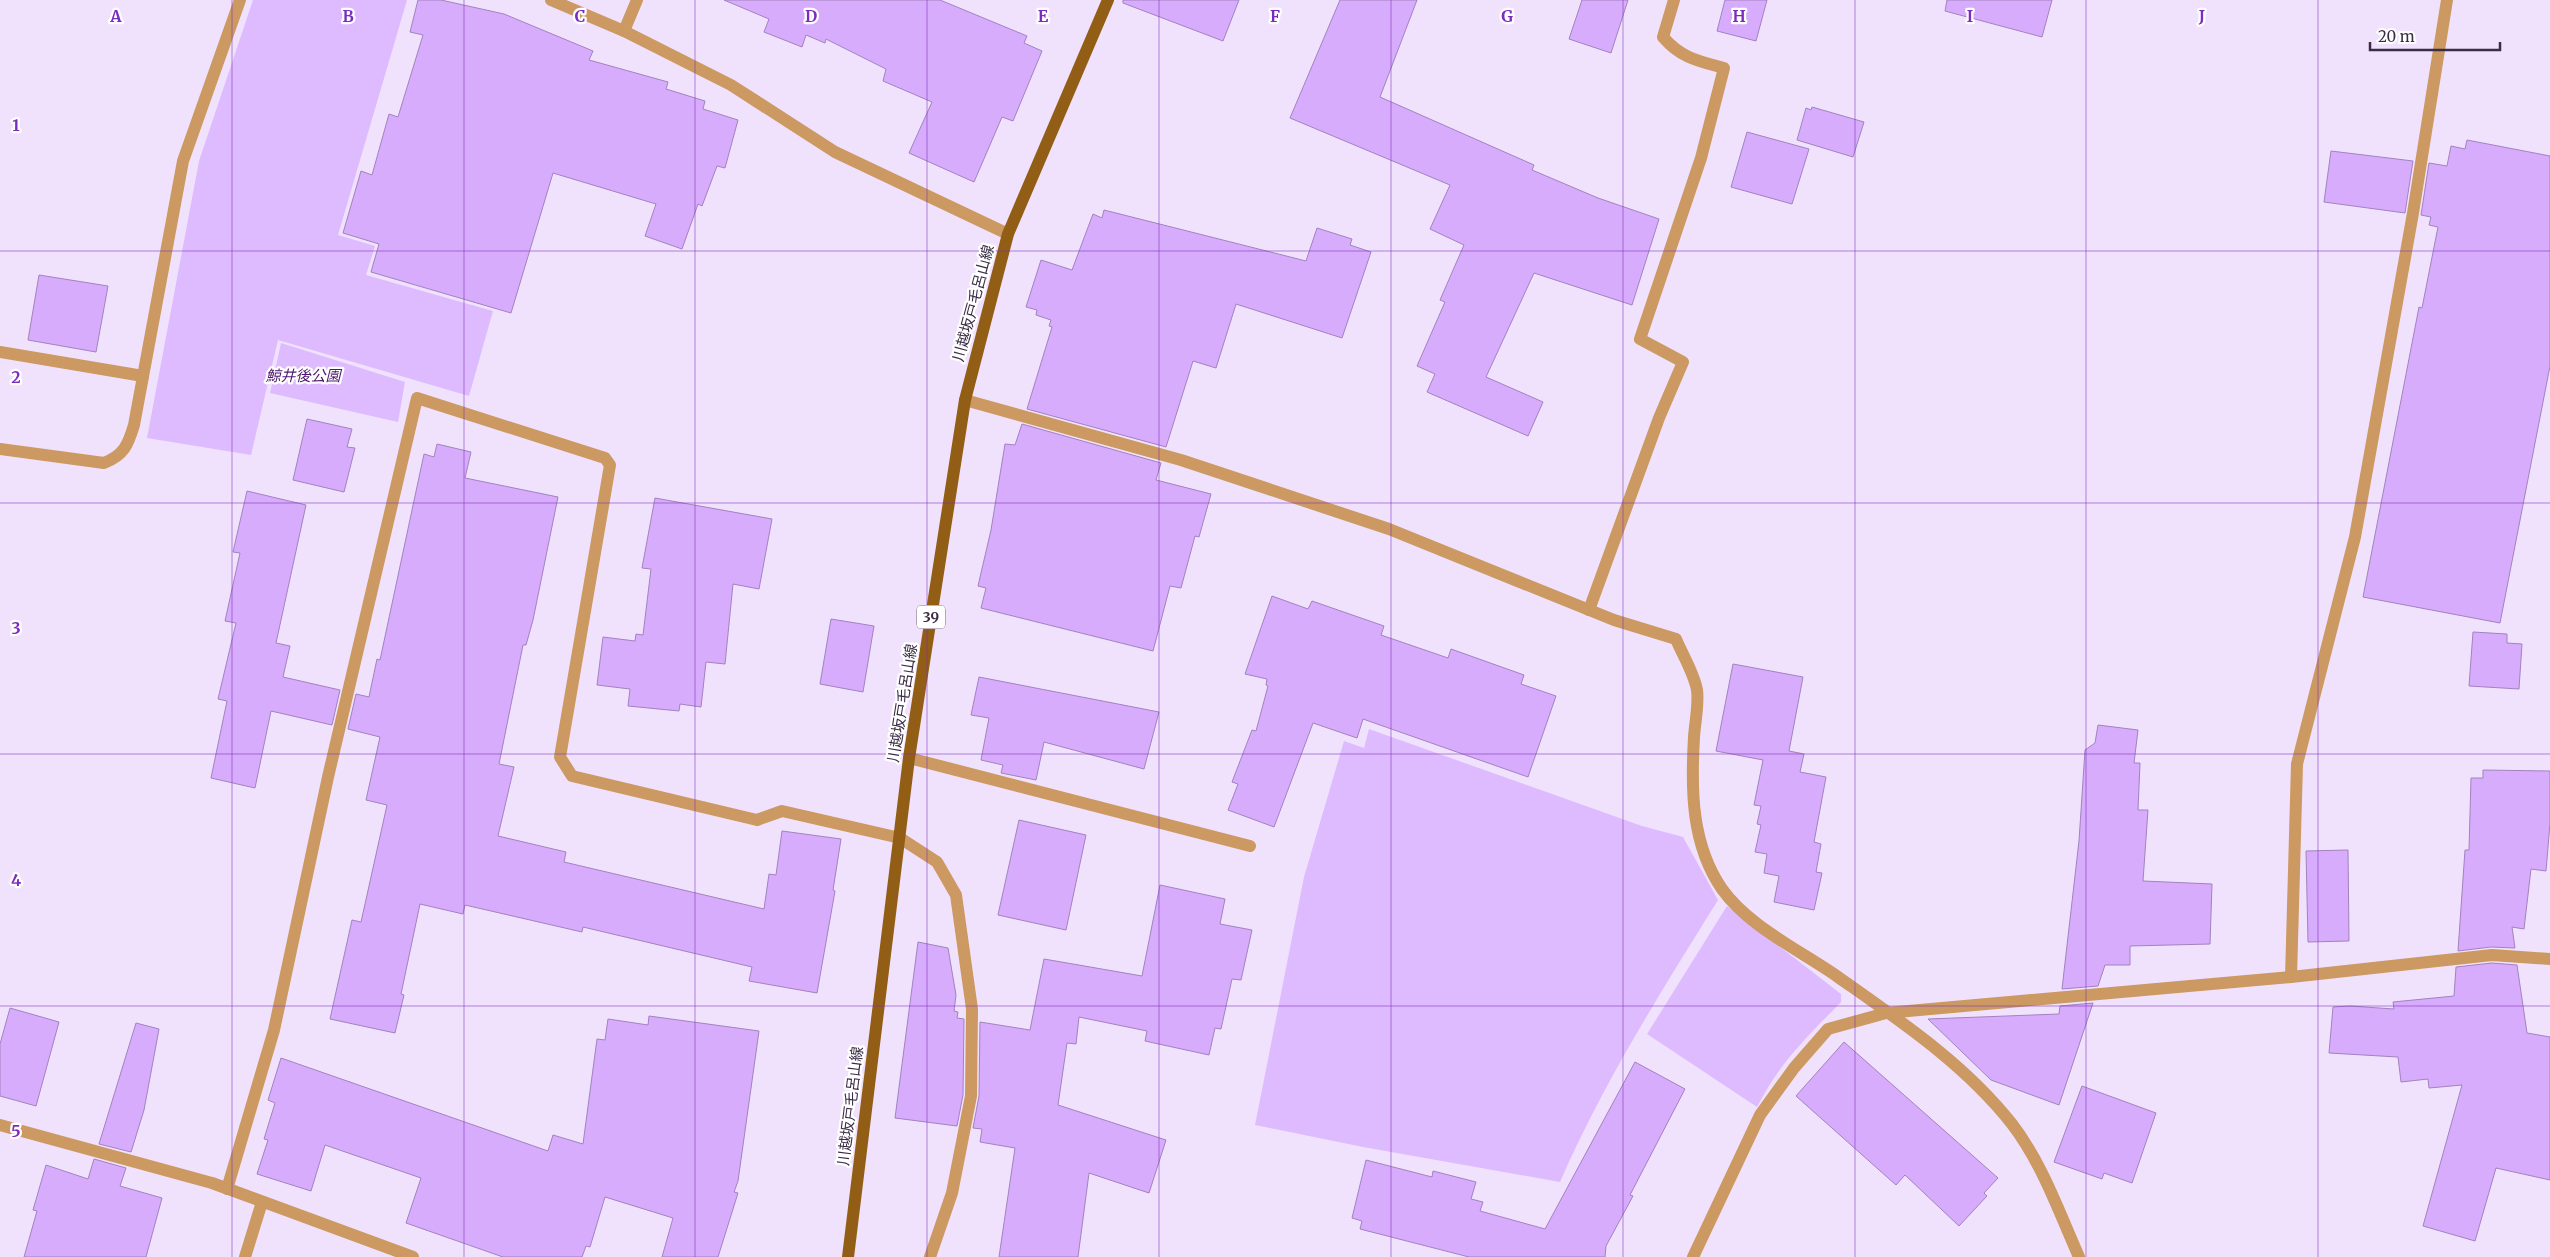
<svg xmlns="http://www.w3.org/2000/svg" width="2550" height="1257" font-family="Merriweather,'Noto Sans JP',serif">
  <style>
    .green { fill: #debbfe }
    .building { fill: #d7acfd; stroke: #a282bf }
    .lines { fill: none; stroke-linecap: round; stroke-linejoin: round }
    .minor { stroke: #cb9961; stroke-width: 12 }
    .major { stroke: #925d14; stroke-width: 12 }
    .grid { fill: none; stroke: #7b2cbf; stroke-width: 1; stroke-opacity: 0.55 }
    .labels { text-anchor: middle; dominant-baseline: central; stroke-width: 4.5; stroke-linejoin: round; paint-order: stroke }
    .shield { fill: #fff; stroke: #756b7d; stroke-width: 1 }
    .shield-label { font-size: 14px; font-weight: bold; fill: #3a2c45 }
    .street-label { font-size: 15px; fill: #3a2c45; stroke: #fff }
    .park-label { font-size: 15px; font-style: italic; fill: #4d176f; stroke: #fff }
    .grid-label { font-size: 16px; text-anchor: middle; font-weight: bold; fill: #7b2cbf; stroke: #fff; stroke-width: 4.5; stroke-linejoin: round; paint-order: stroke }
  </style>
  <rect width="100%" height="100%" fill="#f0e2fc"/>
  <!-- green -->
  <g class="green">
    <path d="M253,0H407L338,235L375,246L366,275L493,311L469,396L278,340L251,455L147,438L199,161Z"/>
    <path d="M281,343L405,382L398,422L270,393Z"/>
    <path d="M1369,729L1642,826L1683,837L1718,900C1661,992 1603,1083 1560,1182L1363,1147L1255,1125L1304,877L1344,741L1364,748Z"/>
    <path d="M1727,906L1841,994V1002C1806,1038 1780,1062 1757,1107L1647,1034Z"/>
  </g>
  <!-- building -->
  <g class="building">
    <path d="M418,0H441L504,14L593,51L589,60L668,82L666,89L705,101L703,109L738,120L725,168L717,166L702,206L698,204L682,249L645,236L656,204L553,173L511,313L371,272L379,244L343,233L361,171L372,175L389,114L398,117L423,35L410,32Z"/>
    <path d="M724,0H940L1027,36L1024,43L1042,51L1013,121L1002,117L974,182L909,153L932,102L883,81L886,69L826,39L825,43L806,35L802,47L764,32L769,19Z"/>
    <path d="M1123,0H1239L1223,41L1123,3Z"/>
    <path d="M1340,0H1417L1380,97L1534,165L1532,170L1598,198L1659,219L1632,305L1534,273L1486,377L1543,402L1528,436L1427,392L1435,374L1417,366L1445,302L1440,300L1464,245L1430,229L1450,185L1290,118Z"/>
    <path d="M1582,0H1628L1611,53L1569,39Z"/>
    <path d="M1725,0H1767L1756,41L1717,31Z"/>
    <path d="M1947,0H2052L2042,37L1945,11Z"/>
    <path d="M1812,107L1864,122L1853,157L1797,140L1806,108L1811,110Z"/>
    <path d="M1747,132L1809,149L1792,204L1731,187Z"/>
    <path d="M2467,140L2550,156V366L2500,623L2363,597L2419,307L2422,308L2438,227L2429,225L2431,217L2421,215L2429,163L2447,166L2451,146L2465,149Z"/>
    <path d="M2331,151L2413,161L2405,213L2324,202Z"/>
    <path d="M1104,210L1306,261L1317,228L1352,239L1350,245L1371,252L1342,338L1236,304L1216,368L1193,361L1166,447L1027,409L1052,327L1049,326L1051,320L1036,315L1037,310L1026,307L1041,260L1072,270L1093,214L1102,218Z"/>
    <path d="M39,275L108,286L96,352L28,340Z"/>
    <path d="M307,419L352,429L347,447L355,448L344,492L293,480Z"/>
    <path d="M1022,424L1161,463L1156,480L1211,494L1199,537L1195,536L1181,588L1170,586L1153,651L981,608L986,588L978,586L991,530L1005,444L1015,445Z"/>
    <path d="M437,444L471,452L465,478L558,497L533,620L526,645H523L499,764L514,767L498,836L566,852L564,862L764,909L769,874L776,875L782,831L841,839L833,890L835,891L817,993L749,981L752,967L583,927L582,932L465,905L463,914L420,904L401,994L404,995L395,1033L330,1019L352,920L361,922L387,805L366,800L380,737L348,729L356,694L369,697L377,659L380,660L424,454L434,457Z"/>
    <path d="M247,491L306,505L276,643L290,646L283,677L340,690L332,725L271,711L255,788L211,778L227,701L218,699L236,623L225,621L240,553L233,552Z"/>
    <path d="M655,498L772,519L759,589L733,584L725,664L706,662L701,707L680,704L679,711L628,706L630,689L597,685L603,637L635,641L636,634L643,635L651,569L642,568Z"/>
    <path d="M1272,596L1308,609L1312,601L1384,626L1381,635L1448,658L1451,649L1524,675L1521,684L1556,696L1528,777L1363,719L1357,738L1313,723L1274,827L1228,810L1238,784L1232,782L1252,730L1256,731L1268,686L1266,685L1267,679L1245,674Z"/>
    <path d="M831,619L874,626L863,692L820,684Z"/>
    <path d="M2473,632L2507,634V643L2522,644L2519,689L2469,686Z"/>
    <path d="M1733,664L1803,677L1789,751L1804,754L1800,772L1826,777L1814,842L1821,844L1816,872L1822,873L1814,910L1774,902L1779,876L1764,873L1767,854L1755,852L1761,825L1757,824L1761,806L1754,805L1763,760L1716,751Z"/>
    <path d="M979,677L1159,712L1144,769L1044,742L1036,780L1001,773L1003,765L981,760L989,718L971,715Z"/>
    <path d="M2098,725L2138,730L2134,763H2140L2138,810H2148L2143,881L2212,884L2210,944L2130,946V965H2105L2098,986L2062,989L2079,841L2085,750L2095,743Z"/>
    <path d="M2483,770L2550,771V823L2546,871L2531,869L2524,929L2512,927L2515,948L2491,947L2458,951L2465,850H2469L2471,778H2483Z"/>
    <path d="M1019,820L1086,835L1066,930L998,915Z"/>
    <path d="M2348,850L2349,941L2308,942L2306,851Z"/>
    <path d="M1160,885L1225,899L1220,924L1252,930L1241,980L1232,979L1221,1029L1215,1028L1209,1055L1145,1041L1147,1031L1079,1017L1076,1044L1067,1043L1058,1105L1166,1140L1149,1193L1089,1173L1078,1257H999L1015,1148L980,1142L982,1129L973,1128L979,1096L980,1022L1030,1030L1044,959L1142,976Z"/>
    <path d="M918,942L948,948L956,995L954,1011L958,1012L957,1018L964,1019L963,1095L957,1126L895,1118Z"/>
    <path d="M2492,963L2517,965L2527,1033L2550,1037V1180L2496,1168L2475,1241L2423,1226L2462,1085L2429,1088L2428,1079L2401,1082L2398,1057L2329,1053L2333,1007L2350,1006L2394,1009L2393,1002L2454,996L2456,967Z"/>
    <path d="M2093,1003L2059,1105L1991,1080L1928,1019L2059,1014L2060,1006Z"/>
    <path d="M10,1008L59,1022L36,1106L0,1096V1044Z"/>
    <path d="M649,1016L759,1031L738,1181L734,1192L738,1193L718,1257H662L673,1218L605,1197L590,1247L586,1246L582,1257H503L406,1223L421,1178L325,1145L311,1191L257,1174L268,1140L264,1139L275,1103L268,1100L281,1058L548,1151L553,1135L583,1144L597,1039L605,1040L608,1019L648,1025Z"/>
    <path d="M136,1023L159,1029L144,1110L131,1152L99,1144Z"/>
    <path d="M1844,1042L1998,1178L1984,1193L1987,1196L1959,1226L1905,1175L1896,1185L1796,1096Z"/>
    <path d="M1635,1062L1685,1089L1630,1195L1633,1196L1606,1246L1605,1257H1469L1360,1229L1362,1221L1352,1218L1366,1160L1432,1177L1433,1171L1476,1182L1471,1199L1483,1202L1480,1211L1545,1229Z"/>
    <path d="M2082,1086L2156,1113L2132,1183L2104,1173L2102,1179L2054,1162Z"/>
    <path d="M94,1159L126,1168L120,1186L162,1198L146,1257H24L37,1211L33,1210L46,1165L88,1179Z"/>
  </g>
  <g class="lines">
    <!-- minor -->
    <g class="minor">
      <path d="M551,0L624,31L731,85L835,152L1008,234"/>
      <path d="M624,31L637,0"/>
      <path d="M0,352L143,376"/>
      <path d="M965,400L1181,460L1389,529L1614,620L1676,639C1682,654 1694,673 1697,690C1699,704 1695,722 1694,737C1691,789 1691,844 1722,889C1748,926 1801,951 1838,977C1899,1020 1965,1064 2012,1124C2042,1163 2059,1212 2079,1257"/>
      <path d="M0,449L104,463C124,455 128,445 134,425L183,161L240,0"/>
      <path d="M1589,610L1659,418L1683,362L1640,339L1701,158L1724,68C1698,61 1681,58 1663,37L1674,0"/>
      <path d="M909,758L1250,846"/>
      <path d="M2291,977L2297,764L2355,537L2413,213L2447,0"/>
      <path d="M0,1125L212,1183L413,1257"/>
      <path d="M227,1189L274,1030L328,777L417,398L605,458L610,465L560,757L572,776L757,820L782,811L900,838L937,862L956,895L972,1009L971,1096L952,1193L930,1257"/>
      <path d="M245,1257L262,1202"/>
      <path d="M1693,1257L1760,1115L1794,1068L1828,1029L1886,1013L2291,977L2492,955L2550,959"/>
    </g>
    <!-- major -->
    <path class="major" d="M848,1257L909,758L965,400L1008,234L1108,0"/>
  </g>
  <!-- grid -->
  <path class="grid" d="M232,0V1257M464,0V1257M695,0V1257M927,0V1257M1159,0V1257M1391,0V1257M1623,0V1257M1855,0V1257M2086,0V1257M2318,0V1257M0,251H2550M0,503H2550M0,754H2550M0,1006H2550"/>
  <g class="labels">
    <!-- shield labels -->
    <rect class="shield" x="917" y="605.5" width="28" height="23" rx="4"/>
    <g class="shield-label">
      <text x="931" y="617">39</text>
    </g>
    <!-- street labels -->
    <g class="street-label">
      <text transform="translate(973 303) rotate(-75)">川越坂戸毛呂山線</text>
      <text transform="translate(902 703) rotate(-81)">川越坂戸毛呂山線</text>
      <text transform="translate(850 1106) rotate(-83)">川越坂戸毛呂山線</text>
    </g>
    <!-- park labels -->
    <g class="park-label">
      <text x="303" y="375">鯨井後公園</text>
    </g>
  </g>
  <g class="grid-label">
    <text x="116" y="22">A</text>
    <text x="348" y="22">B</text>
    <text x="580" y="22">C</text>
    <text x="811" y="22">D</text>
    <text x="1043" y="22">E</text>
    <text x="1275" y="22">F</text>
    <text x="1507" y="22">G</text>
    <text x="1739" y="22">H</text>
    <text x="1970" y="22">I</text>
    <text x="2202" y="22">J</text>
    <text x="16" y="131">1</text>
    <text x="16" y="383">2</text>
    <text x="16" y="634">3</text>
    <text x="16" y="886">4</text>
    <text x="16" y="1137">5</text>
  </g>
  <!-- scale -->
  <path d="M2370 42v8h130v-8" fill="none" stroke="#3a2c45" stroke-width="2.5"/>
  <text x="2378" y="42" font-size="15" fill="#3a2c45" stroke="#ffffff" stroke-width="4" paint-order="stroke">20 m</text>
</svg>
